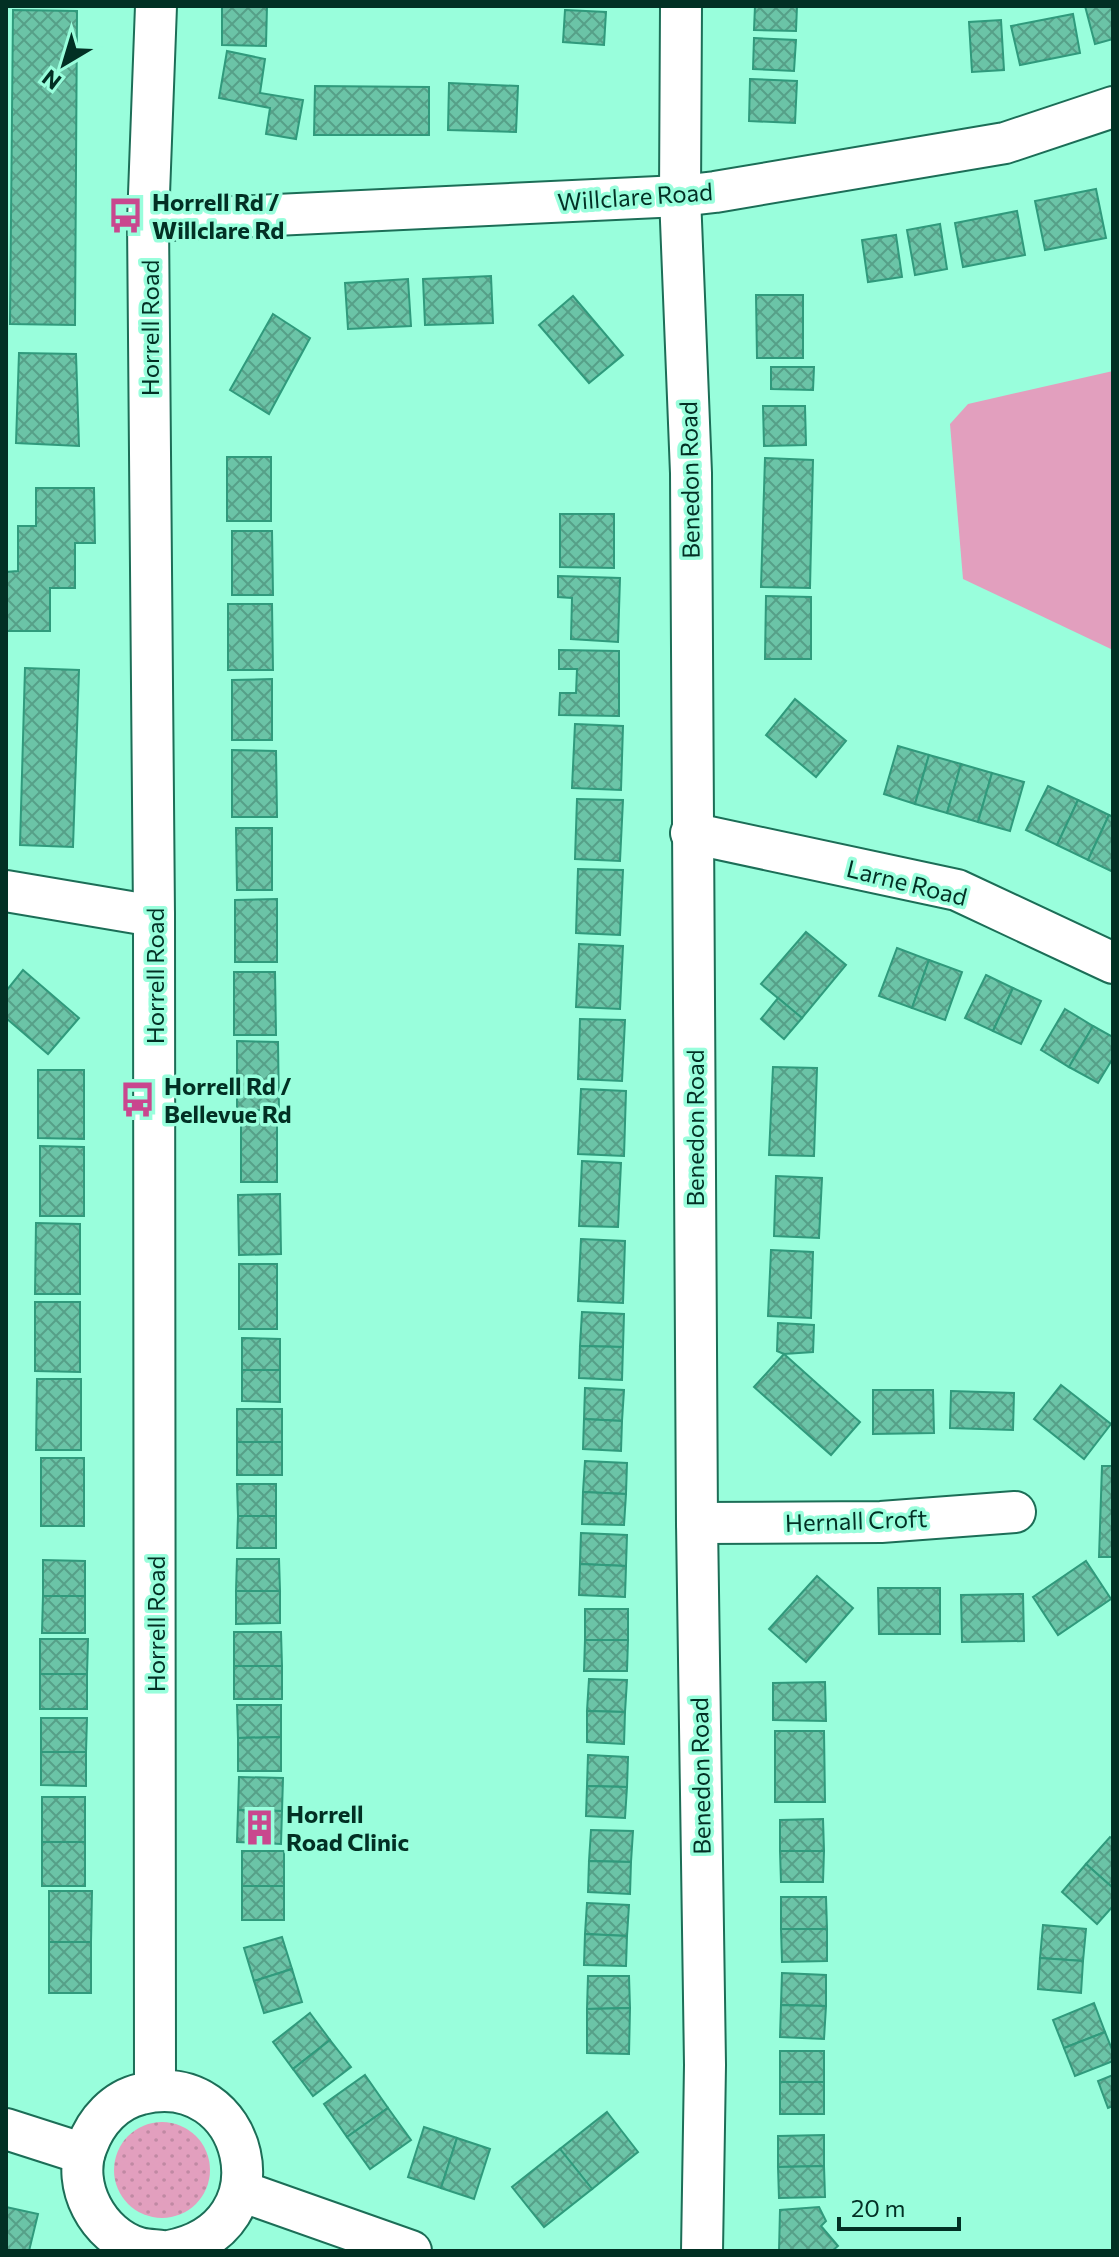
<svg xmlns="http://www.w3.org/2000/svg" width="1119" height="2257" font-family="Commissioner,sans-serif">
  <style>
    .grass { fill: url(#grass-dots) }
    .park { fill: #e29fbe }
    .building { fill: url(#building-cross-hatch); stroke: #309a7c; stroke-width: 2 }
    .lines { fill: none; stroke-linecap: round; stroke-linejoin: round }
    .minor-casing { stroke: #1c6e57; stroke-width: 44 }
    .minor { stroke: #fff; stroke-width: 40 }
    .labels { text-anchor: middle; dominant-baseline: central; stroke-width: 7; stroke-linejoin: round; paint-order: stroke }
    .street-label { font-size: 24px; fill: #023024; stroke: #99fedc }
    .poi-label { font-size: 24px; font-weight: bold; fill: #023024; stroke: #99fedc; text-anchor: start }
  </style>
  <defs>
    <pattern id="grass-dots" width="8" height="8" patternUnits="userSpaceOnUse" patternTransform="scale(2)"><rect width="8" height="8" fill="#e29fbe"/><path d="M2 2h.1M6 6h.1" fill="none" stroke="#c089a3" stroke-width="1.8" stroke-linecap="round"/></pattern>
    <pattern id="building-cross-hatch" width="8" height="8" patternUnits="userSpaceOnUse" patternTransform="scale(2)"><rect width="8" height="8" fill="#6bc4a7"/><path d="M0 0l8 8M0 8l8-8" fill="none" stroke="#56a088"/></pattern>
  </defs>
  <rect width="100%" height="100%" fill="#99fedc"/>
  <!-- grass -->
  <circle class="grass" cx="162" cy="2170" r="48"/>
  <!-- park -->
  <path class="park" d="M1113,371V650L963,579L950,424L968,404Z"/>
  <!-- building -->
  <g class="building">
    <path d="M222,6H267L266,46L222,45Z"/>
    <path d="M755,6H797L796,31L754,30Z"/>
    <path d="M1085,6H1113V39L1095,44Z"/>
    <path d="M13,10L77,11L75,325L10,324Z"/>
    <path d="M565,10L606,12L604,45L563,42Z"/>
    <path d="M1073,14L1080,53L1020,65L1011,26Z"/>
    <path d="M1001,20L1004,70L972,72L969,22Z"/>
    <path d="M754,38L796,40L794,71L753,69Z"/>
    <path d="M227,51L265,59L260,93L303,100L296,139L266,134L270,108L219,98Z"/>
    <path d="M750,79L797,81L795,123L749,121Z"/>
    <path d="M449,83L518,86L516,132L448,130Z"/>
    <path d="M315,86L429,87V135H314Z"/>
    <path d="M1096,189L1106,238L1045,250L1035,201Z"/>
    <path d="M1017,211L1025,255L963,267L955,223Z"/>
    <path d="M940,224L947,269L915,275L907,230Z"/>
    <path d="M896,235L902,277L868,282L862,240Z"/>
    <path d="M491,276L493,323L425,325L423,279Z"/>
    <path d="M408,279L411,326L348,329L345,283Z"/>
    <path d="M756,295H803V358H757Z"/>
    <path d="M573,296L623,355L589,383L539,325Z"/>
    <path d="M273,314L310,338L269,414L230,390Z"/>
    <path d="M19,353L76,354L79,446L16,443Z"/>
    <path d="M771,367H814L813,390L771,389Z"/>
    <path d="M763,406H805L806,445L764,446Z"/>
    <rect x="227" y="457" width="44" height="64"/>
    <path d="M765,458L813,460L810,588L761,587Z"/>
    <path d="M36,488H94L95,543H75V588H50V631H6V572L18,571V526H36Z"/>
    <path d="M560,514H614V568L560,567Z"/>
    <path d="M232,531H272L273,595H232Z"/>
    <path d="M558,576L620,578L618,642L571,639L572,598L558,597Z"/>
    <path d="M766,596L811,597V659H765Z"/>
    <path d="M228,604H272L273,670H228Z"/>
    <path d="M559,650L619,651V716L559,715L560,693H576L577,669H559Z"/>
    <path d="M25,668L79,670L73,847L20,845Z"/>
    <path d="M272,679V740H232V680Z"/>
    <path d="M795,699L846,741L816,777L766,735Z"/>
    <path d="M575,724L623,726L621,790L572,788Z"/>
    <path d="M898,746L929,755L915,804L884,794Z"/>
    <path d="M232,750L276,751L277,817H232Z"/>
    <path d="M929,755L961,764L947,813L915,804Z"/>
    <path d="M961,764L992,773L978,822L947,813Z"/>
    <path d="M992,773L1024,782L1010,831L978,822Z"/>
    <path d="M1048,786L1078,800L1057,845L1026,830Z"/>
    <path d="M577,799L623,800L620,861L575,859Z"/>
    <path d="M1078,800L1109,815L1088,860L1057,845Z"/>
    <path d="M1109,815L1113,817V872L1088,860Z"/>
    <path d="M236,828H272V890H237Z"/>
    <path d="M578,869L623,870L620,935L576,933Z"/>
    <path d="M277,899V962H235V900Z"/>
    <path d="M806,932L846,965L802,1018L761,984Z"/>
    <path d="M579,944L623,946L620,1009L576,1007Z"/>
    <path d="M897,948L929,960L912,1008L879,996Z"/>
    <path d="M929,960L962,972L945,1020L912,1008Z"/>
    <path d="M23,970L79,1018L48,1054L6,1018V991Z"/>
    <path d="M234,972H275L276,1035H234Z"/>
    <path d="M986,975L1013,988L993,1031L965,1018Z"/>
    <path d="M1013,988L1041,1001L1021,1044L993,1031Z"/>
    <path d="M778,998L802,1018L784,1039L761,1019Z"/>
    <path d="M1065,1009L1093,1026L1069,1067L1041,1050Z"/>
    <path d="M580,1019L625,1020L622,1081L578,1079Z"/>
    <path d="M1093,1026L1113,1037V1058L1098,1083L1069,1067Z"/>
    <path d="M237,1041L278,1042L279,1110H237Z"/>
    <path d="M773,1067L817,1068L814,1156L769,1155Z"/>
    <path d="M38,1070H84V1139L38,1138Z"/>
    <path d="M581,1089L626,1091L624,1156L578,1154Z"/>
    <path d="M277,1117V1182H241V1118Z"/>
    <path d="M40,1146L84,1147V1216H40Z"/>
    <path d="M582,1161L621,1163L618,1227L579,1226Z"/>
    <path d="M776,1176L822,1178L819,1238L774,1236Z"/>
    <path d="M280,1194L281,1254L239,1255L238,1195Z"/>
    <path d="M36,1223L80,1224V1294H35Z"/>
    <path d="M581,1239L625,1241L623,1303L578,1301Z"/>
    <path d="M771,1250L813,1252L811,1318L768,1316Z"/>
    <rect x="239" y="1264" width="38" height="65"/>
    <path d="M35,1302H80V1372L35,1371Z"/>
    <path d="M582,1312L624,1314L623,1347L580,1346Z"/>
    <path d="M778,1323L814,1325L813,1352L784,1354L777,1351Z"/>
    <path d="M242,1338L280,1339V1370H242Z"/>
    <path d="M580,1346L623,1347L622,1380L579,1378Z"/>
    <path d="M784,1354L860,1422L831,1455L754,1387Z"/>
    <path d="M242,1370H280V1402L242,1401Z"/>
    <path d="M37,1379H81V1450H36Z"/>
    <path d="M1061,1385L1111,1424L1084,1459L1034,1419Z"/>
    <path d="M585,1388L624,1390L622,1421L584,1419Z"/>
    <path d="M873,1390H933L934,1433L873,1434Z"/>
    <path d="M951,1391L1014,1393L1013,1430L950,1428Z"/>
    <rect x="237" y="1409" width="45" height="33"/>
    <path d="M584,1419L622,1421L621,1451L583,1449Z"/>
    <rect x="237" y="1442" width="45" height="33"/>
    <rect x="41" y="1458" width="43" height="68"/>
    <path d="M585,1461L627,1463L626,1494L583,1492Z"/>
    <path d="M1102,1466H1113V1557H1099Z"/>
    <path d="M237,1484H276V1516H238Z"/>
    <path d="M583,1492L626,1494L624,1525L582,1524Z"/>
    <path d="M238,1516H276V1548H237Z"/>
    <path d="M581,1533L627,1535L626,1566L580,1564Z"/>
    <path d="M237,1559H279L280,1591H236Z"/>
    <path d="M43,1560L85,1561V1596H43Z"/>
    <path d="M1086,1561L1111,1599L1058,1635L1033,1597Z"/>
    <path d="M580,1564L626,1566L625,1597L579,1595Z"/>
    <path d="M817,1576L853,1608L806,1662L769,1629Z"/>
    <path d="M878,1588H940V1634H879Z"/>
    <path d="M236,1591H280V1623L236,1624Z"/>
    <path d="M1023,1594L1024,1641L962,1642L961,1595Z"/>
    <path d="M43,1596H85V1633H42Z"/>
    <rect x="585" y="1609" width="43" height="31"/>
    <path d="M234,1632H281L282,1666H234Z"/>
    <path d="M40,1639H88L87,1674H40Z"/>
    <path d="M585,1640H628L627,1671H584Z"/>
    <rect x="234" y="1666" width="48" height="33"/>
    <rect x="40" y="1674" width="47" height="35"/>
    <path d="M589,1679L627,1680L625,1712L587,1711Z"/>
    <path d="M825,1682L826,1721L773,1720V1683Z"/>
    <path d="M237,1705H281V1737L238,1738Z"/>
    <path d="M587,1711L625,1712L624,1744L587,1742Z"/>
    <path d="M41,1718H87L86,1752H41Z"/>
    <path d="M775,1731H824L825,1802H775Z"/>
    <path d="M281,1737V1771H238V1738Z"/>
    <path d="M41,1752H86V1786L41,1785Z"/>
    <path d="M588,1755L628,1757L627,1787L587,1786Z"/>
    <path d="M239,1777L283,1778L282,1811L238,1810Z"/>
    <path d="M587,1786L627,1787L625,1818L586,1816Z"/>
    <rect x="42" y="1797" width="43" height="45"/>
    <path d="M238,1810L282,1811L281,1844L237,1842Z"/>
    <path d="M823,1819L824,1851H780V1820Z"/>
    <path d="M591,1830L633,1831L631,1862L589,1861Z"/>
    <path d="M1110,1837L1113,1839V1888L1086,1864Z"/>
    <rect x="42" y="1842" width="43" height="44"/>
    <rect x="242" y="1851" width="42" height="35"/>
    <path d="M780,1851H824L823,1882H781Z"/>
    <path d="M589,1861L631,1862L630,1894L588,1892Z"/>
    <path d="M1086,1864L1113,1888V1906L1097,1924L1062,1892Z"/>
    <rect x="242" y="1886" width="42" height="34"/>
    <path d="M49,1891H92L91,1942H49Z"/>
    <path d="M781,1897H826L827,1929H781Z"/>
    <path d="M587,1903L629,1905L627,1936L585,1934Z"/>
    <path d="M1043,1925L1086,1929L1083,1961L1040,1958Z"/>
    <path d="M781,1929H827V1961L782,1962Z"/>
    <path d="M585,1934L627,1936L626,1966L584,1965Z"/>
    <path d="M282,1937L292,1969L254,1981L244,1948Z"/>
    <rect x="49" y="1942" width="42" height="51"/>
    <path d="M1040,1958L1083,1961L1081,1993L1038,1989Z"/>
    <path d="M292,1969L302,2002L264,2013L254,1981Z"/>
    <path d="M782,1973L826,1975V2006L781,2005Z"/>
    <path d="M588,1976H629L630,2008L587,2009Z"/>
    <path d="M1094,2003L1105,2032L1064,2048L1053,2020Z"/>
    <path d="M781,2005L826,2006L824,2039L780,2037Z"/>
    <path d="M630,2008L629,2054L587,2053V2009Z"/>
    <path d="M310,2013L330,2040L293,2069L273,2042Z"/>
    <path d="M1105,2032L1113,2052V2061L1075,2076L1064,2048Z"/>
    <path d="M330,2040L351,2067L313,2096L293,2069Z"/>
    <rect x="780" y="2051" width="44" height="31"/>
    <path d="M365,2075L388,2108L347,2137L324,2104Z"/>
    <path d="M1113,2075V2106L1108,2108L1098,2081Z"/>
    <rect x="780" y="2082" width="44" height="32"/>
    <path d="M388,2108L411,2140L370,2169L347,2137Z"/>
    <path d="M607,2112L638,2152L592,2189L560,2149Z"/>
    <path d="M424,2127L457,2138L441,2188L408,2177Z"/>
    <path d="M824,2135V2166L778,2167V2136Z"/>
    <path d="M457,2138L490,2149L474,2199L441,2188Z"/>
    <path d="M560,2149L592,2189L544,2227L512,2187Z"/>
    <path d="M824,2166L825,2197L779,2198L778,2167Z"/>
    <path d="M6,2207L38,2214L29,2251H6Z"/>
    <path d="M819,2207L826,2221L821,2226L838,2246L832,2251H779L780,2210Z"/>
  </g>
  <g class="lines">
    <defs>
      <g id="minor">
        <path d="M681,6L680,196L691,473L697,1523L705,2065L702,2251"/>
        <path d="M148,221L680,196L715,192L1005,143L1113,107"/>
        <path d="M691,833L957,890L1113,963"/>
        <path d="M6,891L154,916"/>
        <path d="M697,1523L881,1522L1015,1512"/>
        <path d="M155,2090L154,916L148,221L156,6"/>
        <path d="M6,2129L84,2154"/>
        <path d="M241,2191L411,2251"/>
        <path d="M163,2251C155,2250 146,2250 139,2248C98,2236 71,2185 87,2146C96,2121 115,2100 141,2094C247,2067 290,2228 169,2251"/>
      </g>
    </defs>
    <!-- minor casing -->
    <use href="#minor" class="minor-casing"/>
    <!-- minor -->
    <use href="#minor" class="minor"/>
  </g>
  <!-- icons -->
  <defs>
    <symbol id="bus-bare" viewBox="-9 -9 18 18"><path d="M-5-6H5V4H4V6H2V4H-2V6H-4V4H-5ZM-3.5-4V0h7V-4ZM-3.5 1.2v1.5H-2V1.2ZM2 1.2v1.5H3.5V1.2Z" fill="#c9478e" stroke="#99fedc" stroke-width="2.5" paint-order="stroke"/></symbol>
    <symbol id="building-bare" viewBox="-9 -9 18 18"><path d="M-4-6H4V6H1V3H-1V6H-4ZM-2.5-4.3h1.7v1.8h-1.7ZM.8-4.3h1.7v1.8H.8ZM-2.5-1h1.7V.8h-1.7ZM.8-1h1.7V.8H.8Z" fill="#c9478e" stroke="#99fedc" stroke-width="2.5" paint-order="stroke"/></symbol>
  </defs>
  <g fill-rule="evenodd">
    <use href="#bus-bare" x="100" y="190" width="51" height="51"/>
    <use href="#bus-bare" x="112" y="1074" width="51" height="51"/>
    <use href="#building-bare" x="234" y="1802" width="51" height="51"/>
  </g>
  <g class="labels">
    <!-- street labels -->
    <g class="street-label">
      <text transform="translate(635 196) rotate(-4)">Willclare Road</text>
      <text transform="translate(149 328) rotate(-90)">Horrell Road</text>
      <text transform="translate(689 480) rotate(-91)">Benedon Road</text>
      <text transform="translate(907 882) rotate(14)">Larne Road</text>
      <text transform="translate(154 976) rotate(-90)">Horrell Road</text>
      <text transform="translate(694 1128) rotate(-90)">Benedon Road</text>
      <text transform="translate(856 1520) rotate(-2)">Hernall Croft</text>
      <text transform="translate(155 1624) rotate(-90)">Horrell Road</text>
      <text transform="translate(700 1776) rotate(-91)">Benedon Road</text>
    </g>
    <!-- poi labels -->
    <g class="poi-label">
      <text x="152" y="201">Horrell Rd /<tspan x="152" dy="28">Willclare Rd</tspan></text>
      <text x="164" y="1085">Horrell Rd /<tspan x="164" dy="28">Bellevue Rd</tspan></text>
      <text x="286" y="1813">Horrell<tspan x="286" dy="28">Road Clinic</tspan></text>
    </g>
  </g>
  <!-- border -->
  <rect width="1119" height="2257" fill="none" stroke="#023024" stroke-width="16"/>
  <!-- north arrow -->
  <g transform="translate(64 64) rotate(218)" stroke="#99fedc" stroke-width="6" paint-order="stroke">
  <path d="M0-6L14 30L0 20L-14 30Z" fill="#023024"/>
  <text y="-12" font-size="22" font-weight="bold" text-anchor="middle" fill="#023024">N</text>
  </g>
  <!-- scale -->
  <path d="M839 2217v12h120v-12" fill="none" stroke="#023024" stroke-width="4"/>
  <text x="851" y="2217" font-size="24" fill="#023024" stroke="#99fedc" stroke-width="6" paint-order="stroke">20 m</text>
</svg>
